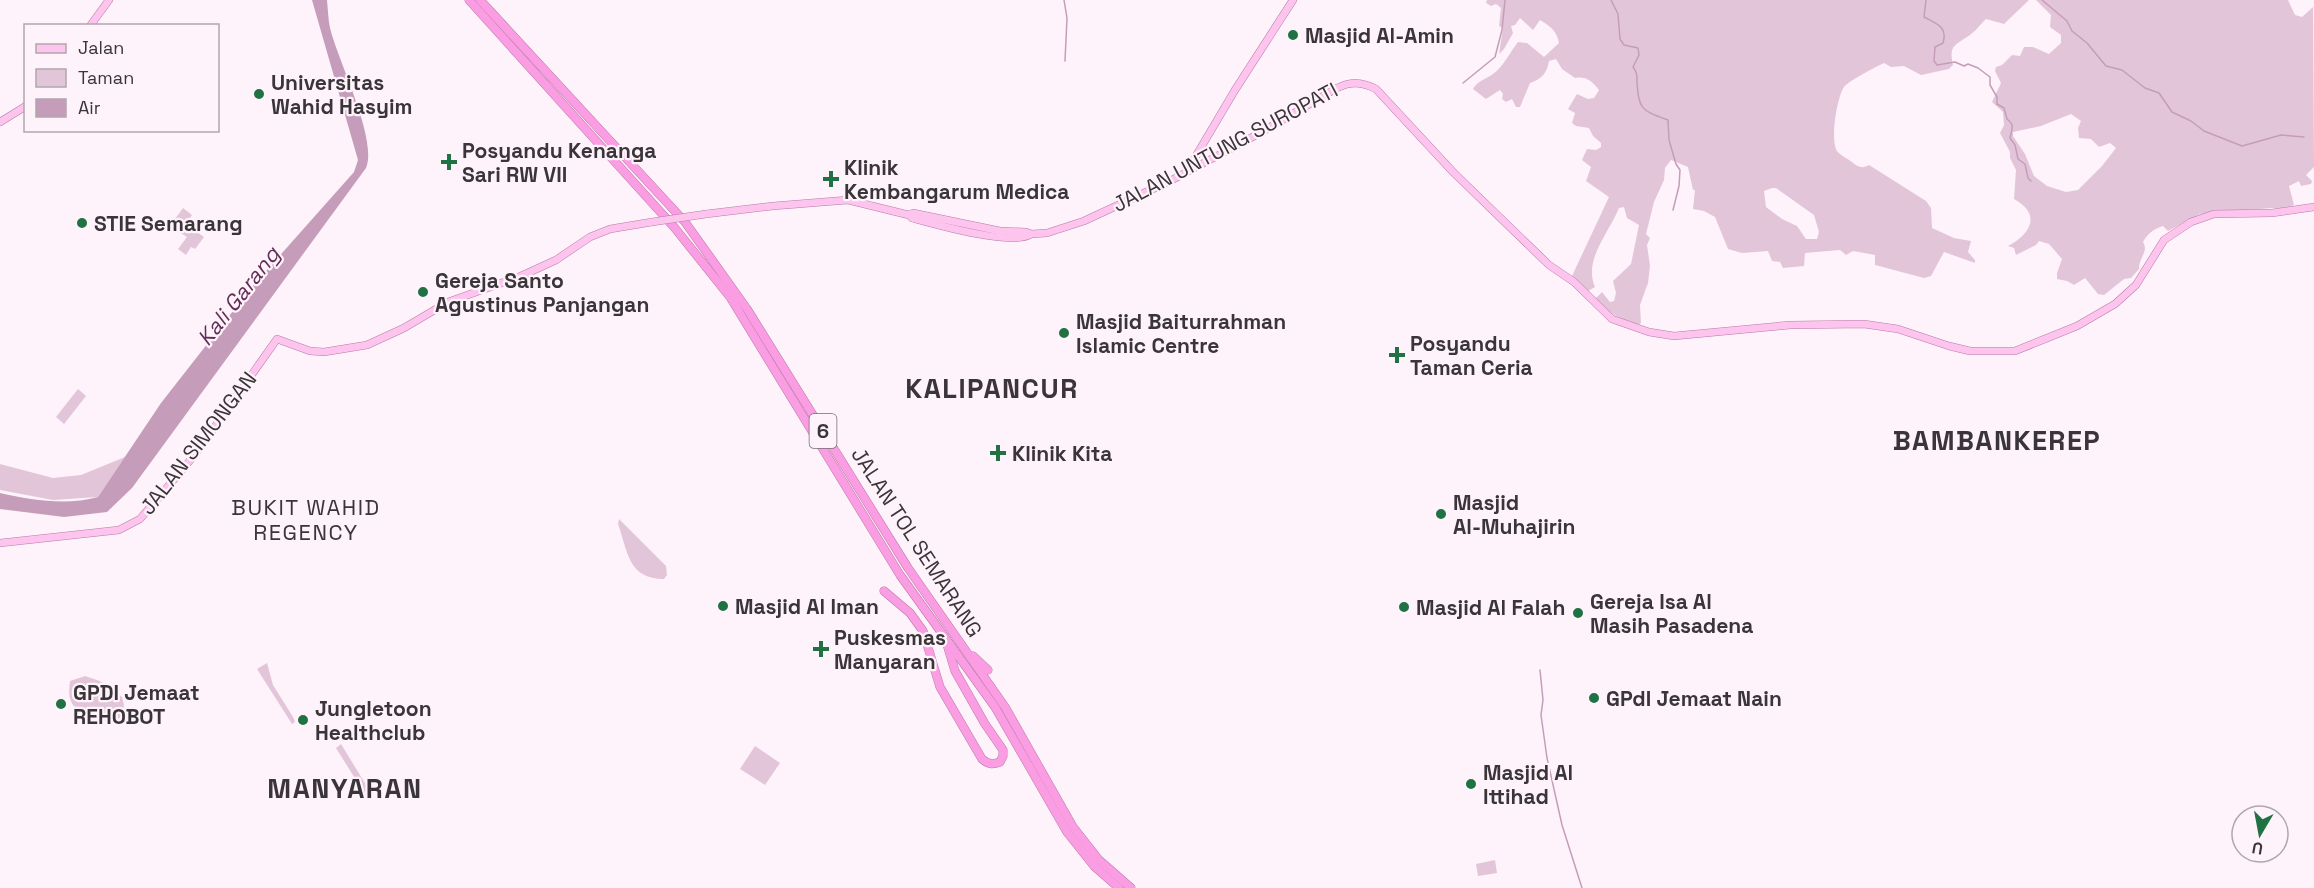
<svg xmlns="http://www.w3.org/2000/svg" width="2314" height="888" font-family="'Space Grotesk',sans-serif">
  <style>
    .green { fill: #e3c5da; fill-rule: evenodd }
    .water { fill: #c59dba }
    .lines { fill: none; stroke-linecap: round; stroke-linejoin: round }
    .stream { stroke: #c59dba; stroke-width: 1.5 }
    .major-casing { stroke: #b779a8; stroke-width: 8 }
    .highway-casing { stroke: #b779a8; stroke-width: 9 }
    .major { stroke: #fdc4ee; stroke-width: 7 }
    .highway { stroke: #fb9de3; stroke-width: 8 }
    .major-bridge-casing { stroke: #b779a8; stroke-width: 8; stroke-linecap: butt }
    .major-bridge { stroke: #fdc4ee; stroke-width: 7 }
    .poi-dot { fill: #207244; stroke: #fef3fa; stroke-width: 2 }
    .labels { text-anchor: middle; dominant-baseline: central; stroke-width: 4.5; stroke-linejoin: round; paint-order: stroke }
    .shield { fill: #fef3fa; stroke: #756e73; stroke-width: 1.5 }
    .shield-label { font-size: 20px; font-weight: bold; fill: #3a3539 }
    .poi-label { font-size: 21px; font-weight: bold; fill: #3a3539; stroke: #fef3fa; text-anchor: start }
    .street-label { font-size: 21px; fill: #3a3539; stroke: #fef3fa }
    .water-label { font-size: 22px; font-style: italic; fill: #622e56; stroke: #fef3fa }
    .neighbourhood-label { font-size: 22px; letter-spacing: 1.5px; fill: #3a3539; stroke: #fef3fa }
    .district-label { font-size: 27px; font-weight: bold; letter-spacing: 1.5px; fill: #3a3539; stroke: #fef3fa }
  </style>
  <rect width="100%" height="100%" fill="#fef3fa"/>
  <!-- green -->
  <g class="green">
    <path d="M1487,0H2029L2004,24L1986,19C1980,25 1974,33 1967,37C1953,46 1949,47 1953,65L1949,69L1921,75L1904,66L1891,67L1884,63C1877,66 1847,82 1844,87C1837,97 1830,140 1837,151C1840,155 1848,159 1852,162C1858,167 1862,169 1869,165L1926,201L1931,208L1932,228L1954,238L1971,241L1968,252L1975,260V263L1944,252L1931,276L1924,278L1875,265V255L1853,251L1846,255L1840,250L1805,253L1804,266L1783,268L1780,262L1772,261L1768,251L1742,253L1728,249L1715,217L1704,211L1693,209L1695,190H1693L1688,167L1671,160L1665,168L1664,180L1654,202L1646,234L1650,238L1647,245L1650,266L1648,283L1640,305L1641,323L1638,325C1622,320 1607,312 1595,300L1596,298L1602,292L1610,302L1614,301L1616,293L1613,281L1631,264L1639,225L1627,218L1624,207L1619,208C1609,233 1583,260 1595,287L1588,291L1572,276L1609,197L1586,181L1591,167L1582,160L1587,149L1596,150L1601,147V143L1593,136L1589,128L1576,126L1572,123L1575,113L1568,109L1577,94L1588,99L1594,98L1599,90C1592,81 1586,76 1575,78L1562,69L1556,59L1549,61C1547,74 1541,79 1530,83L1520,107H1516L1512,99L1506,102L1502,99L1503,94L1500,90L1486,99L1473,89C1478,80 1485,80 1493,74C1504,66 1510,52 1518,42L1527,43L1544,57L1559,43C1557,31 1550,26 1540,20L1533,30L1520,18L1515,25L1511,26L1513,33L1504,49L1499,54L1503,28L1499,26L1501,8L1496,4L1491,6L1486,3ZM1772,188H1776L1814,215L1819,232L1817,239H1806L1797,226L1782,219L1766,207L1764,191Z"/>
    <path d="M2036,0H2288L2295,15L2302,17L2313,7L2314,167L2306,175L2312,181L2311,184L2301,186L2299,181L2289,186L2294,205L2285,209L2272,208L2200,214L2168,231L2163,226C2154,229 2148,233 2143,242C2149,252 2139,257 2139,269L2131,278L2124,279L2104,295L2098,294L2085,278L2074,285L2067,281L2057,279V273L2062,259L2049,244L2039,241L2036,245L2016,255L2014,248L2008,246C2032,233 2041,214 2014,199L2016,170L2010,158V152L2000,133L2004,125L2003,112L1992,102L2001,83L1995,71L1996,67L2002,65L2012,55L2020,56L2024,47H2033L2049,54L2061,43V35L2050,27L2051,15ZM2071,114L2081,121L2078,128L2079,138L2091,139L2099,147L2110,143L2116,148L2102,166L2078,190L2066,192L2047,186L2034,176L2025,154L2013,136V132L2041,126Z"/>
    <path d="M183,208L192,215L186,224L204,237L195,249L191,247L186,255L178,249L187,237L170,226Z"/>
    <path d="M78,389L86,396L64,424L56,417Z"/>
    <path d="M125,457L98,497L53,500L0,490V464L53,478L81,475Z"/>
    <path d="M619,519L666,566L667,575L664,579C628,579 628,552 618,524Z"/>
    <path d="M267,663L273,685L293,717L295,722L292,724L257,669Z"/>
    <path d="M85,676L100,681L122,697L124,705L121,717C108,726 82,717 73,705C68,698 69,689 70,681Z"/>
    <path d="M341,744L371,793L366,796L336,748Z"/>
    <path d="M755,746L780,763L765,785L740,769Z"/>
    <path d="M1495,860L1497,873L1478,876L1476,864Z"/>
  </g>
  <!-- water -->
  <path class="water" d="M312,0H327C328,9 328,19 330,28C338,61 378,140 366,168L132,488L107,512L64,517L0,509V493C32,500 66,506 98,497L161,403L251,288L354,172L358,160Z"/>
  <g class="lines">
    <!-- stream -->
    <g class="stream">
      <path d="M1064,0L1067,18L1065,61"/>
      <path d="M1611,0L1618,14L1620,39L1624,45L1638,48L1639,55L1633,67C1637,72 1637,75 1637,82C1639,110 1641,110 1668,120L1669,140L1676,164L1680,170L1679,186L1673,210"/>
      <path d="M1926,0L1924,17C1937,24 1948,27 1943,43L1935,47L1934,61L1937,65L1955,62L1964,66L1968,64L1978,68L1990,77V85L1997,97V104L2004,108L2007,119C2015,125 2012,129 2010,138L2015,145L2018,159L2025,164L2028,178L2031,181"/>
      <path d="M2042,0L2067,21L2072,31L2087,43L2106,66L2122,70L2145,88L2159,93L2172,112L2191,121L2204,131L2242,146L2281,135L2304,137"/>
      <path d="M1463,83L1495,57L1502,30L1505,0"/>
      <path d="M1540,670L1543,700L1541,715L1547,758L1562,825L1582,888"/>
    </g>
    <defs>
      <g id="major">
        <path d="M90,26L109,0"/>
        <path d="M0,122L26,106"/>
        <path d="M1187,171L1235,90L1293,0"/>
        <path d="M706,214L773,206L848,200L909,215L912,218C934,224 1014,247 1031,234"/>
        <path d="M909,215L913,213L1000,231L1026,232L1031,234L1047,233L1084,221L1172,180L1260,133L1337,88C1351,81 1362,82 1376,89L1453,172L1549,265L1574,282L1612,319L1649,332L1674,336L1790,325L1864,324L1898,329L1949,346L1970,351H2015L2077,326L2115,304L2136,285L2164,240L2191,222L2214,214L2272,213L2314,207"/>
        <path d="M0,543L119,530L140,519L177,476L197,452L277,339L310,351L324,352L367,345L404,328L448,302L521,276L556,260L590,237L610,229L652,222"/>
      </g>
      <g id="highway">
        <path d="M469,0L674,227L730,297L900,575L995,707L1067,832L1094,866L1119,888"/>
        <path d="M480,0L685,222L747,309L908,568L1005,707L1073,827L1099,860L1131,888"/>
        <path d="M884,591L910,613L923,631L940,687L982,759C988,764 992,765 1000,762L1003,756V750L985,724L955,671L946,641"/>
        <path d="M973,656L988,670"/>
      </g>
    </defs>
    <!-- major casing -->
    <use href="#major" class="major-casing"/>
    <!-- highway casing -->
    <use href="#highway" class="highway-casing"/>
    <!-- major -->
    <use href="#major" class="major"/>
    <!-- highway -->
    <use href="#highway" class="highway"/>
    <defs>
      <path id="major-bridge" d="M652,222L706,214"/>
    </defs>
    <!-- major-bridge casing -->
    <use href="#major-bridge" class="major-bridge-casing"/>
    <!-- major-bridge -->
    <use href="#major-bridge" class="major-bridge"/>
  </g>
  <!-- markers -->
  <g class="poi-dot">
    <circle cx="1293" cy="35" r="6"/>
    <circle cx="259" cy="94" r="6"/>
    <path d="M446 153h6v6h6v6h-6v6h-6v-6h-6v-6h6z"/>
    <path d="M828 170h6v6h6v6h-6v6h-6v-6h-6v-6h6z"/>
    <circle cx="82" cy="223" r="6"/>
    <circle cx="423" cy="292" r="6"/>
    <circle cx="1064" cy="333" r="6"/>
    <path d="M1394 346h6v6h6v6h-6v6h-6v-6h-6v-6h6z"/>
    <path d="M995 444h6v6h6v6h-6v6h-6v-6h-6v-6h6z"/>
    <circle cx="1441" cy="514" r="6"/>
    <circle cx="723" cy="606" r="6"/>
    <circle cx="1404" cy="607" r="6"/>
    <circle cx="1578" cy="613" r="6"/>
    <path d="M818 640h6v6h6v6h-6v6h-6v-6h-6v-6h6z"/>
    <circle cx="1594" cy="698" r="6"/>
    <circle cx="61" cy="704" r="6"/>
    <circle cx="303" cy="720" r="6"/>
    <circle cx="1471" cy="784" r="6"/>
  </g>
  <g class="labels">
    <!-- shield labels -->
    <rect class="shield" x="809.5" y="414" width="27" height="34" rx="4.5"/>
    <g class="shield-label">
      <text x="823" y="431">6</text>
    </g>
    <!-- poi labels -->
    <g class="poi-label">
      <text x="1305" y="35">Masjid Al-Amin</text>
      <text x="271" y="82">Universitas<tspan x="271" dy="24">Wahid Hasyim</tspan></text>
      <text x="462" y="150">Posyandu Kenanga<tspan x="462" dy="24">Sari RW VII</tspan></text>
      <text x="844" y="167">Klinik<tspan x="844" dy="24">Kembangarum Medica</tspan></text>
      <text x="94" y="223">STIE Semarang</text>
      <text x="435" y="280">Gereja Santo<tspan x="435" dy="24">Agustinus Panjangan</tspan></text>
      <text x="1076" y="321">Masjid Baiturrahman<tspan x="1076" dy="24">Islamic Centre</tspan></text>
      <text x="1410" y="343">Posyandu<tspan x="1410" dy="24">Taman Ceria</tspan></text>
      <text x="1012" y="453">Klinik Kita</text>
      <text x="1453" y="502">Masjid<tspan x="1453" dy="24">Al-Muhajirin</tspan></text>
      <text x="1590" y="601">Gereja Isa Al<tspan x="1590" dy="24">Masih Pasadena</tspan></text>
      <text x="735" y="606">Masjid Al Iman</text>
      <text x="1416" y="607">Masjid Al Falah</text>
      <text x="834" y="637">Puskesmas<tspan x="834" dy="24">Manyaran</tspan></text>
      <text x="73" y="692">GPDI Jemaat<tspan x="73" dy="24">REHOBOT</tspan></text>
      <text x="1606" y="698">GPdI Jemaat Nain</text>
      <text x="315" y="708">Jungletoon<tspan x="315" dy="24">Healthclub</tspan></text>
      <text x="1483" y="772">Masjid Al<tspan x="1483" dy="24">Ittihad</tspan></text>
    </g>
    <!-- street labels -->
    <g class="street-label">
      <text transform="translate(1225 147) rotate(-28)">JALAN UNTUNG SUROPATI</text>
      <text transform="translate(198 443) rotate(-52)">JALAN SIMONGAN</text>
      <text transform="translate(917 542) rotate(57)">JALAN TOL SEMARANG</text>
    </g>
    <!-- water labels -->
    <g class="water-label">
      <text transform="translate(238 296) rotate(-52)">Kali Garang</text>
    </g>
    <!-- neighbourhood labels -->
    <g class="neighbourhood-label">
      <text x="306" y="507">BUKIT WAHID<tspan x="306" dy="25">REGENCY</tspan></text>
    </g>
    <!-- district labels -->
    <g class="district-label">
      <text x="992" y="388">KALIPANCUR</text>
      <text x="1997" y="440">BAMBANKEREP</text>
      <text x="345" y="788">MANYARAN</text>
    </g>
  </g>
  <!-- legend -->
  <rect x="24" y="24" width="195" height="108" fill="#fef3fa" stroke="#b0a7ad" stroke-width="1.5"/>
  <rect x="36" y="44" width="30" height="9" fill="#fdc4ee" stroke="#b0a7ad" stroke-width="1.5"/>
  <text x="78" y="54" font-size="18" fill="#3a3539">Jalan</text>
  <rect x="36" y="69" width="30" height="18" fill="#e3c5da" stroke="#b0a7ad" stroke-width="1.5"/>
  <text x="78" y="84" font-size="18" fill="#3a3539">Taman</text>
  <rect x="36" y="99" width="30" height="18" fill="#c59dba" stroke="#b0a7ad" stroke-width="1.5"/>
  <text x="78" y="114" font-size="18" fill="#3a3539">Air</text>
  <!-- north arrow -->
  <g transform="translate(2260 834) rotate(190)"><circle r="28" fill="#fef3fa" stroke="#b0a7ad" stroke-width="1.5"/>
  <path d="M0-4.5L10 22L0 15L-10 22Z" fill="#207244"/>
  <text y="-9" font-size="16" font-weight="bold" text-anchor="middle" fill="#3a3539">U</text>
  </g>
</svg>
